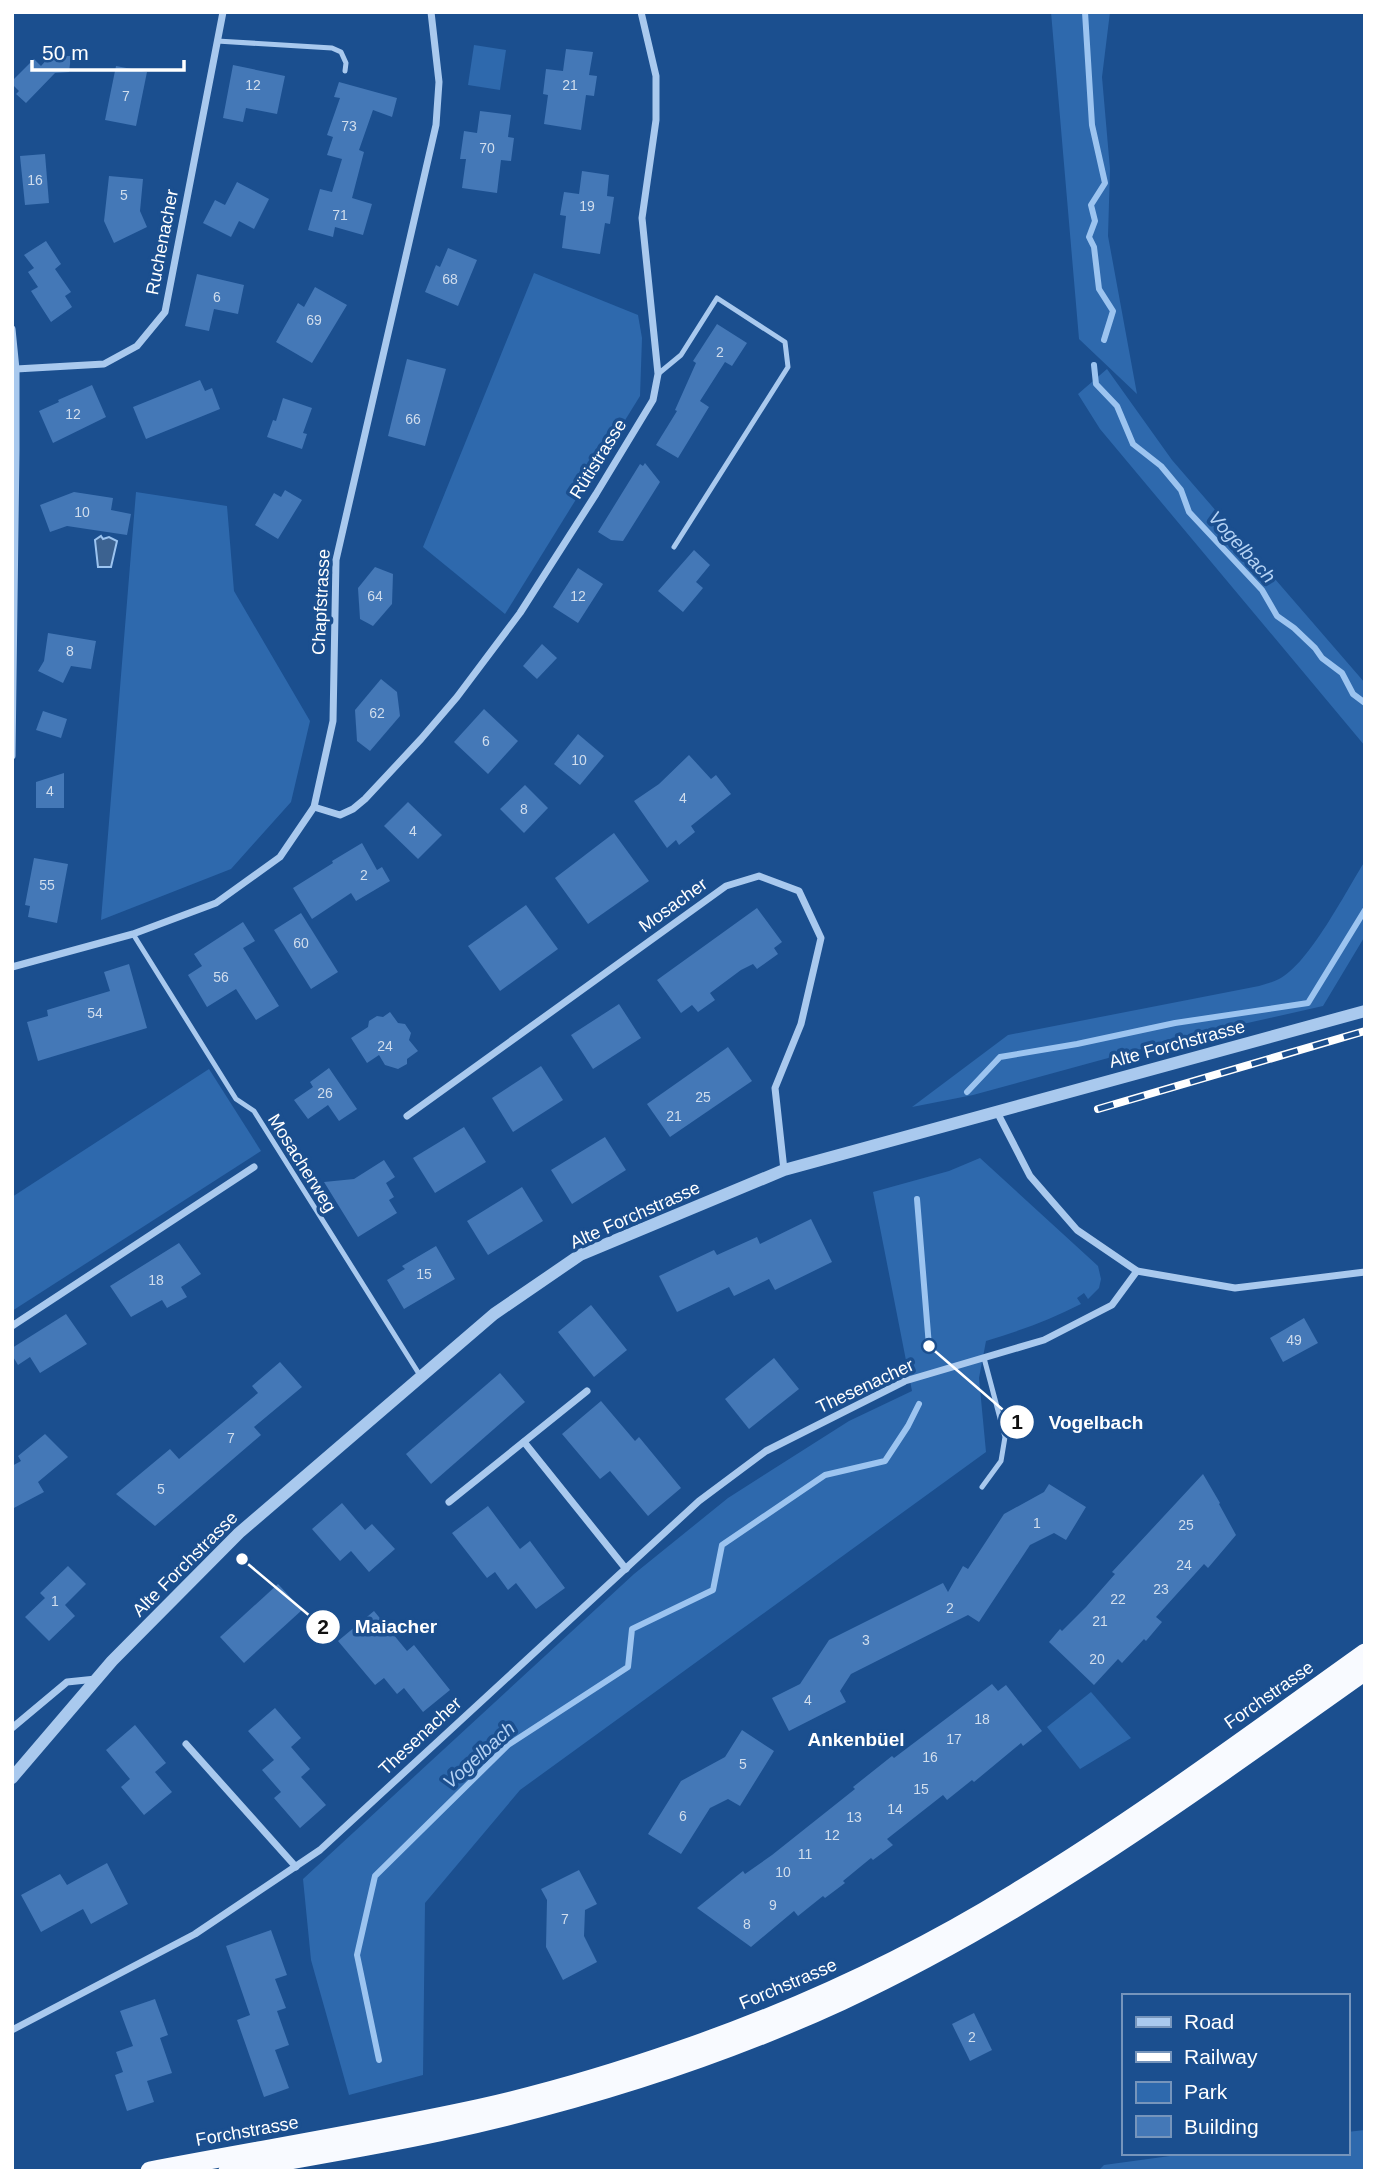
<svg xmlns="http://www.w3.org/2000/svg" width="1377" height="2183" font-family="Arial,sans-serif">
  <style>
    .green { fill: #2e69ad }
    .water { fill: #3c6290; stroke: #9cc4f0; stroke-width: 2 }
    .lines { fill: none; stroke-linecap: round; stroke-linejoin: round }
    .stream { stroke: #9cc4f0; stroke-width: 6 }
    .building { fill: #4478b7 }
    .service { stroke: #a9c9ee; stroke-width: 5 }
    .minor { stroke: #a9c9ee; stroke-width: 7 }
    .tertiary { stroke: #a9c9ee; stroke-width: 12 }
    .trunk { stroke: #f8faff; stroke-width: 19 }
    .rail-casing { stroke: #fff; stroke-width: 8 }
    .rail { stroke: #1b4f8f; stroke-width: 5; stroke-dasharray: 16; stroke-linecap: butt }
    .labels { text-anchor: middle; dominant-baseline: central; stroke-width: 7; stroke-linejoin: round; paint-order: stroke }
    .number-label { font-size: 14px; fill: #d0dded }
    .street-label { font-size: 18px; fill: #fff; stroke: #1b4f8f }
    .water-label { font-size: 19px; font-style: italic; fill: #b5d3f5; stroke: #1b4f8f }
    .neighbourhood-label { font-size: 19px; font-weight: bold; fill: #fff; stroke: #1b4f8f }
    .leader { fill: none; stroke: #fff; stroke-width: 2.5 }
    .callout-dot { fill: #fff; stroke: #1b4f8f; stroke-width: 2.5 }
    .mark-label { font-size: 21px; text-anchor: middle; font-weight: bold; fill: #111 }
    .callout-label { font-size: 19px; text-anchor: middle; font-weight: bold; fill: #fff; stroke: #1b4f8f; stroke-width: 7; stroke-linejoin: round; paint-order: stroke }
  </style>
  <rect width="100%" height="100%" fill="#1b4f8f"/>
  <!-- green -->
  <g class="green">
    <path d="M1051,12H1110L1102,77L1110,169L1108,236L1137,394L1079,339Z"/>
    <path d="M474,45L506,50L500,90L468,85Z"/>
    <path d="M534,273L638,315L642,338L640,396L505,614L423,547Z"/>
    <path d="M1107,369L1172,460L1365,683V746L1100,429L1078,394Z"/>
    <path d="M136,492L227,506L234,591L310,721L291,802L231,869L101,920Z"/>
    <path d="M1365,861V936L1323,1006L1185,1037L973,1095L912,1107L1008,1035L1259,986C1266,984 1273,982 1279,979C1309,964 1346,891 1365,861Z"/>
    <path d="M209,1069L261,1151L12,1311V1197Z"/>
    <path d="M980,1158L1098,1266L1101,1279L1099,1288L1088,1299L1084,1293L1077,1298L1081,1304C1050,1320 1019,1331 986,1341L979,1378L986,1452L520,1790L425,1903L423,2075L349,2095L311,1960L303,1879L634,1574L728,1498L849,1421L912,1391L873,1192L949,1171Z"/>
    <path d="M1091,1692L1131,1738L1080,1769L1047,1727Z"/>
    <path d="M1365,2130V2171H1098L1104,2165L1192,2153H1347V2132Z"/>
  </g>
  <!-- water -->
  <path class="water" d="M101,536L103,539L109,537L117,541L111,567H98L95,540Z"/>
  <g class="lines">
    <!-- stream -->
    <g class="stream">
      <path d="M1085,12L1092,125L1105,183L1091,205L1095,221L1089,237L1094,247L1099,289L1113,311L1104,340"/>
      <path d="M1094,365L1096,384L1117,406L1133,444L1161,466L1181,490L1189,512L1262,590L1277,616L1294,628L1315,648L1322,658L1342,673L1353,694L1365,703"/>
      <path d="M967,1092L1000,1057L1077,1044L1175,1023L1308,1003L1365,910"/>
      <path d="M917,1199L929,1346"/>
      <path d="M379,2060L357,1955L375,1876L508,1745L628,1667L632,1629L713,1590L722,1545L825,1475L885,1461L908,1426L919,1404"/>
    </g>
  </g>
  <!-- building -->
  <g class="building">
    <path d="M566,49L593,52L589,75L597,76L594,96L586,95L581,130L544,124L548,95L543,94L546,69L563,71Z"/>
    <path d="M50,56H71L69,72L55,73L26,103L16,94L19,91L12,84V81L34,59L41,66Z"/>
    <path d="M233,65L285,76L277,114L246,108L243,122L223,118Z"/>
    <path d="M116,66L147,72L136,126L105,120Z"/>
    <path d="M339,82L397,98L392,117L373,110L359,150L364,152L352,198L372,204L363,235L335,227L333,237L308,230L320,189L332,192L342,159L327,155L333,137L327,135L340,98L334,97Z"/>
    <path d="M480,111L511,115L508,137L514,138L511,161L501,160L497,193L462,188L466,159H460L464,131L477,133Z"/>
    <path d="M45,154L49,203L25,205L20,156Z"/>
    <path d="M582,171L609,175L607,196L614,197L610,224L605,223L600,254L562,248L566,216L560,215L564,192L579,194Z"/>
    <path d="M109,176L143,179L140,211L147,227L114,243L104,221Z"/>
    <path d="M237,182L269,199L254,229L239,221L231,237L203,223L215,200L225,205Z"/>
    <path d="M46,241L61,264L55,269L71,292L65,296L72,307L51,322L31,291L38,287L28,272L34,268L24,255Z"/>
    <path d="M448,248L477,260L458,306L425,292L436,265L440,267Z"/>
    <path d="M197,274L244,285L238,314L214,309L209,331L185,326Z"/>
    <path d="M315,287L347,305L312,363L276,342L298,303L304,307Z"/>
    <path d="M717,324L747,343L732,366L725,362L700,401L709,407L678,458L656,445L677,411L675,410L696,363L693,361Z"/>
    <path d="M407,359L446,369L425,446L388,436Z"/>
    <path d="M200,380L205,391L212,388L220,409L146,439L133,407Z"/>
    <path d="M92,385L106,417L53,443L39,411L59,402L58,400Z"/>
    <path d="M283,398L312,408L303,433L307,434L302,449L267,437L273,420L276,421Z"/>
    <path d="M645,463L660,482L623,541L611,540L598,532L640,464L643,466Z"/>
    <path d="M285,490L302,500L278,539L255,525L274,493L281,497Z"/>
    <path d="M74,492L113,498L111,510L131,514L127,535L67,526L50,532L40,505Z"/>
    <path d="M694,550L710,565L696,582L703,588L683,612L658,591Z"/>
    <path d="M375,567L393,574L392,604L373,626L360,619L358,588Z"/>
    <path d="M578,568L603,584L578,623L553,607Z"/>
    <path d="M48,633L96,641L91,669L71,666L63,683L38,671L44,661Z"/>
    <path d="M542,644L557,658L537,679L523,666Z"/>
    <path d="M381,679L397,692L400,716L370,751L357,741L355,710Z"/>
    <path d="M484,709L518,741L488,774L454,742Z"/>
    <path d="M43,711L67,719L61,738L36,730Z"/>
    <path d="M578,734L604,756L580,785L554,764Z"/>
    <path d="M689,755L711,779L716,775L731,794L691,826L695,832L679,845L676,840L667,848L634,801L659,784Z"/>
    <path d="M64,773V808H36V782Z"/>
    <path d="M525,785L548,808L524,833L500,809Z"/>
    <path d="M408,802L442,835L418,859L384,826Z"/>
    <path d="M614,833L649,881L588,924L555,878Z"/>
    <path d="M362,843L377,870L382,867L390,881L356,901L351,893L312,919L293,888L333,863L332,861Z"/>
    <path d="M34,858L68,864L57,923L28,917L30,906L25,905Z"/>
    <path d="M526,905L558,949L500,991L468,946Z"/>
    <path d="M757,908L782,942L774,948L778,954L757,969L753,964L741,970L710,993L715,1000L698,1012L692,1005L681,1013L657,980Z"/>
    <path d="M301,913L338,972L311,989L274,930Z"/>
    <path d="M243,922L255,941L243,948L279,1006L256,1020L236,989L207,1007L188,975L202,966L194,954Z"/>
    <path d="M129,964L147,1028L38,1061L27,1022L48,1016L47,1010L110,991L104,972Z"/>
    <path d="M619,1004L641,1038L593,1069L571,1035Z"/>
    <path d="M390,1012L398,1023L405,1024L411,1033L409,1040L418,1051L407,1059V1064L398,1069L385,1065L379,1055L367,1063L351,1038L368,1027L369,1021L377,1016L383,1017Z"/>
    <path d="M728,1047L752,1081L670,1137L647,1104Z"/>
    <path d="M541,1066L563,1100L513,1132L492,1098Z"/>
    <path d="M329,1068L357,1109L339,1121L328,1105L308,1119L294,1100L313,1087L310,1082Z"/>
    <path d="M464,1127L486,1162L435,1193L413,1158Z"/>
    <path d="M605,1137L626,1170L572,1204L551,1170Z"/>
    <path d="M384,1160L395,1177L386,1183L394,1197L389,1200L397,1213L358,1237L324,1182L354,1179Z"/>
    <path d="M522,1187L543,1221L488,1255L467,1221Z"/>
    <path d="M811,1219L832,1262L775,1290L769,1279L734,1296L729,1287L677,1312L659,1276L714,1250L717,1255L757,1237L760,1244Z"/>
    <path d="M179,1243L201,1274L181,1287L187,1297L167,1308L162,1300L131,1317L110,1286Z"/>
    <path d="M436,1246L455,1279L404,1309L387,1280L405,1269L402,1266Z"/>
    <path d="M591,1305L627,1350L594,1377L558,1332Z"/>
    <path d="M66,1314L87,1344L40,1373L30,1357L18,1365L12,1355V1348Z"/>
    <path d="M1304,1318L1318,1343L1283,1362L1270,1338Z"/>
    <path d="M774,1358L799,1389L749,1429L725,1399Z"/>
    <path d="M280,1362L302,1387L254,1427L261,1435L155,1526L116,1494L170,1449L179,1459L258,1393L252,1386Z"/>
    <path d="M500,1373L525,1402L431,1484L406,1454Z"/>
    <path d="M601,1401L635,1441L639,1437L681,1488L648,1516L610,1471L600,1479L562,1434Z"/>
    <path d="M45,1434L68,1457L38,1482L44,1492L12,1509V1466L21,1461L18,1456Z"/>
    <path d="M1203,1474L1220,1503L1219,1504L1236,1535L1208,1568L1204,1564L1156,1617L1162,1622L1146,1641L1144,1639L1122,1663L1118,1659L1094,1685L1049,1642L1060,1629L1062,1631L1086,1607L1115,1574L1112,1572Z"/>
    <path d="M1049,1484L1086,1507L1066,1540L1054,1533L1030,1545L979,1622L968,1615L851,1674L840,1691L846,1702L789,1731L772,1698L800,1684L829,1640L943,1583L948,1592L963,1566L968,1569L1004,1514L1044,1492Z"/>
    <path d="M342,1503L365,1530L372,1524L395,1549L369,1572L351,1551L340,1561L312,1529Z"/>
    <path d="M488,1506L520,1549L530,1541L565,1588L536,1609L516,1583L508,1590L495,1572L487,1578L452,1533Z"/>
    <path d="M68,1566L86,1584L65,1605L75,1616L49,1641L25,1617L45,1598L40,1593Z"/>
    <path d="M278,1584L302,1610L244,1663L220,1637Z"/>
    <path d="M374,1611L407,1651L414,1645L450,1690L423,1712L404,1688L397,1694L384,1678L375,1685L338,1641Z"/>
    <path d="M992,1684L998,1691L1006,1685L1042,1731L1023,1746L1021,1743L974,1782L972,1780L947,1800L943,1795L887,1839L893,1845L873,1860L871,1858L843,1881L845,1883L825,1898L823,1896L798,1916L794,1911L751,1947L697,1908L743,1871L745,1874L772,1855L855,1789L853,1787L892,1756L894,1758Z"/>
    <path d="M275,1708L301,1738L291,1747L310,1769L301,1777L326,1805L300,1828L274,1798L281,1792L262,1770L274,1760L248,1731Z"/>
    <path d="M135,1725L166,1763L155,1772L172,1792L144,1815L121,1787L130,1779L106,1750Z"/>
    <path d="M742,1730L774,1751L740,1806L728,1799L710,1808L681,1854L648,1834L681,1781L725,1757Z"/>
    <path d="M107,1863L128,1904L91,1924L83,1909L41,1932L21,1895L60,1874L67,1885Z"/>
    <path d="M579,1870L597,1904L585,1910L584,1936L597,1962L563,1980L546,1947L547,1900L541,1889Z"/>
    <path d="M271,1930L287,1975L275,1979L286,2008L277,2011L289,2045L275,2050L289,2088L264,2097L237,2020L250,2015L226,1946Z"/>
    <path d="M155,1999L168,2035L160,2038L172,2073L147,2081L154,2102L127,2111L115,2075L123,2072L116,2052L133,2046L120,2011Z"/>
    <path d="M974,2013L992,2050L970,2061L952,2024Z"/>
  </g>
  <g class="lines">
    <!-- service -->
    <g class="service">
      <path d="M217,41L332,48L341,52L346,63L345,71"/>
      <path d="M658,374L681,355L717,298L785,342L788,367L674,547"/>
      <path d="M133,934L236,1099L254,1111L421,1377"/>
      <path d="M982,1487L1001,1461L1005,1437L984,1358"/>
    </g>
    <!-- minor -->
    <g class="minor">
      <path d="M12,329L16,369V450L12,756"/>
      <path d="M16,369L104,364L137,346L165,312L223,12"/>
      <path d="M314,807L340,815L353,809L365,799L421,739L457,697L520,613L596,494L653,400L658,374L642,218L656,120V76L641,12"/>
      <path d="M12,967L133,934L216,903L280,857L314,807L333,721L336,560L436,125L439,82L431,12"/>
      <path d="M997,1112L1030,1176L1077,1230L1137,1271L1235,1288L1365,1272"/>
      <path d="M407,1116L726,886L759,876L799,891L821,938L801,1024L775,1088L784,1170"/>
      <path d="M12,1326L254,1167"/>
      <path d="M524,1442L626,1569"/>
      <path d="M449,1502L587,1391"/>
      <path d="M12,1728L67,1682L96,1679"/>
      <path d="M186,1744L296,1867"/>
      <path d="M12,2030L195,1934L320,1850L699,1501L766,1451L905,1381L1044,1340L1112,1305L1137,1271"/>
    </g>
    <!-- tertiary -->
    <path class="tertiary" d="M12,1778L112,1661L239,1533L494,1314L580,1255L784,1170L1365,1011"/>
    <!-- trunk -->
    <g class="trunk">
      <path d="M150,2171C260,2150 371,2132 481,2108C548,2093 615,2073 681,2050C797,2010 911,1957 1015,1893C1136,1820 1250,1735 1365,1653"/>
      <path d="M228,2171C298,2158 369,2147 439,2132C577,2102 713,2060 841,2001C1032,1912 1194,1792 1365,1671"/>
    </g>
    <defs>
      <path id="rail" d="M1098,1109L1365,1031"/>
    </defs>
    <!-- rail casing -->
    <use href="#rail" class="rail-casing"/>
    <!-- rail -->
    <use href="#rail" class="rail"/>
  </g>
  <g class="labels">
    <!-- number labels -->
    <g class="number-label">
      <text x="253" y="85">12</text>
      <text x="570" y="85">21</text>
      <text x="126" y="96">7</text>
      <text x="349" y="126">73</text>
      <text x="487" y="148">70</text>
      <text x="35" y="180">16</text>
      <text x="124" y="195">5</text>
      <text x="587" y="206">19</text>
      <text x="340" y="215">71</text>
      <text x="450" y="279">68</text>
      <text x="217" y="297">6</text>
      <text x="314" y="320">69</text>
      <text x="720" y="352">2</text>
      <text x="73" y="414">12</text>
      <text x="413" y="419">66</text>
      <text x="82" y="512">10</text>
      <text x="375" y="596">64</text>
      <text x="578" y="596">12</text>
      <text x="70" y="651">8</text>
      <text x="377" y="713">62</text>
      <text x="486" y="741">6</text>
      <text x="579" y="760">10</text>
      <text x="50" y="791">4</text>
      <text x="683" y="798">4</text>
      <text x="524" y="809">8</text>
      <text x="413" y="831">4</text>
      <text x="364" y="875">2</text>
      <text x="47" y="885">55</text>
      <text x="301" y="943">60</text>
      <text x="221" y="977">56</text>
      <text x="95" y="1013">54</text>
      <text x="385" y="1046">24</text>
      <text x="325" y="1093">26</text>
      <text x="703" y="1097">25</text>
      <text x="674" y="1116">21</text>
      <text x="424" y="1274">15</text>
      <text x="156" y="1280">18</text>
      <text x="1294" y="1340">49</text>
      <text x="231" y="1438">7</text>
      <text x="161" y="1489">5</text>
      <text x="1037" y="1523">1</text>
      <text x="1186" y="1525">25</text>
      <text x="1184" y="1565">24</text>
      <text x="1161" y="1589">23</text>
      <text x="1118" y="1599">22</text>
      <text x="55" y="1601">1</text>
      <text x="950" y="1608">2</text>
      <text x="1100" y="1621">21</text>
      <text x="866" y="1640">3</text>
      <text x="1097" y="1659">20</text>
      <text x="808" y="1700">4</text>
      <text x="982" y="1719">18</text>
      <text x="954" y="1739">17</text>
      <text x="930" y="1757">16</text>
      <text x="743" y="1764">5</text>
      <text x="921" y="1789">15</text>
      <text x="895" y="1809">14</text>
      <text x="683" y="1816">6</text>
      <text x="854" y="1817">13</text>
      <text x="832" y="1835">12</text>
      <text x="805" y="1854">11</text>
      <text x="783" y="1872">10</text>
      <text x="773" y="1905">9</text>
      <text x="565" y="1919">7</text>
      <text x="747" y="1924">8</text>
      <text x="972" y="2037">2</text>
    </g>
    <!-- street labels -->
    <g class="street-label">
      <text transform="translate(162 242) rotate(-79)">Ruchenacher</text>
      <text transform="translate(598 459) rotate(-58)">Rütistrasse</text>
      <text transform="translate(321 602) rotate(-87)">Chapfstrasse</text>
      <text transform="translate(673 905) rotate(-36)">Mosacher</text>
      <text transform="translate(1177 1044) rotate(-15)">Alte Forchstrasse</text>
      <text transform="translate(302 1163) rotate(58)">Mosacherweg</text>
      <text transform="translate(635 1215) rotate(-24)">Alte Forchstrasse</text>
      <text transform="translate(865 1386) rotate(-25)">Thesenacher</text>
      <text transform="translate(185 1564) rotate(-45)">Alte Forchstrasse</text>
      <text transform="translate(1269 1695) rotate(-35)">Forchstrasse</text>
      <text transform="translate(420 1736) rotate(-43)">Thesenacher</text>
      <text transform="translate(788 1984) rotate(-23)">Forchstrasse</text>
      <text transform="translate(247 2131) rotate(-10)">Forchstrasse</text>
    </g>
    <!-- water labels -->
    <g class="water-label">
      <text transform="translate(1242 547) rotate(48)">Vogelbach</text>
      <text transform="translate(479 1755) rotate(-42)">Vogelbach</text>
    </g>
    <!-- neighbourhood labels -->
    <g class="neighbourhood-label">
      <text x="856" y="1739">Ankenbüel</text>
    </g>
  </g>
  <!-- callouts -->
  <path class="leader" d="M929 1346L1017 1422M242 1559L323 1627"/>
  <g class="callout-dot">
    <circle cx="929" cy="1346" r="7"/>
    <circle cx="242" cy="1559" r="7"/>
    <circle cx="1017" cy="1422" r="18"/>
    <circle cx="323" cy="1627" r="18"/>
  </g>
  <g class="mark-label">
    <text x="1017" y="1429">1</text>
    <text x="323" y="1634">2</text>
  </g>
  <g class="callout-label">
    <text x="1096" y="1429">Vogelbach</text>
    <text x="396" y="1633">Maiacher</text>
  </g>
  <!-- border -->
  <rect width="1377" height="2183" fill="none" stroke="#ffffff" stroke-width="28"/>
  <!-- legend -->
  <rect x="1122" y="1994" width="228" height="161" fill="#1b4f8f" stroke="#7695bc" stroke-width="2"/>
  <rect x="1136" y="2017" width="35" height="10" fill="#a9c9ee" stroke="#7695bc" stroke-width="2"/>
  <text x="1184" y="2029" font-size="21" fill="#ffffff">Road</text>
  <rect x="1136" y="2052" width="35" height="10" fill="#ffffff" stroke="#7695bc" stroke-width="2"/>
  <text x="1184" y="2064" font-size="21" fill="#ffffff">Railway</text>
  <rect x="1136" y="2082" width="35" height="21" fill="#2e69ad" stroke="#7695bc" stroke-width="2"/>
  <text x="1184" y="2099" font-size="21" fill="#ffffff">Park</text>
  <rect x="1136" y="2116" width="35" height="21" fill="#4478b7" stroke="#7695bc" stroke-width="2"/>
  <text x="1184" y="2134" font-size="21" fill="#ffffff">Building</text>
  <!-- scale -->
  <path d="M32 60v10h152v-10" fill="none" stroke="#ffffff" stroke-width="3.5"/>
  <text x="42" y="60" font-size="21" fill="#ffffff" stroke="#1b4f8f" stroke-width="5" paint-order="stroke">50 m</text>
</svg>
